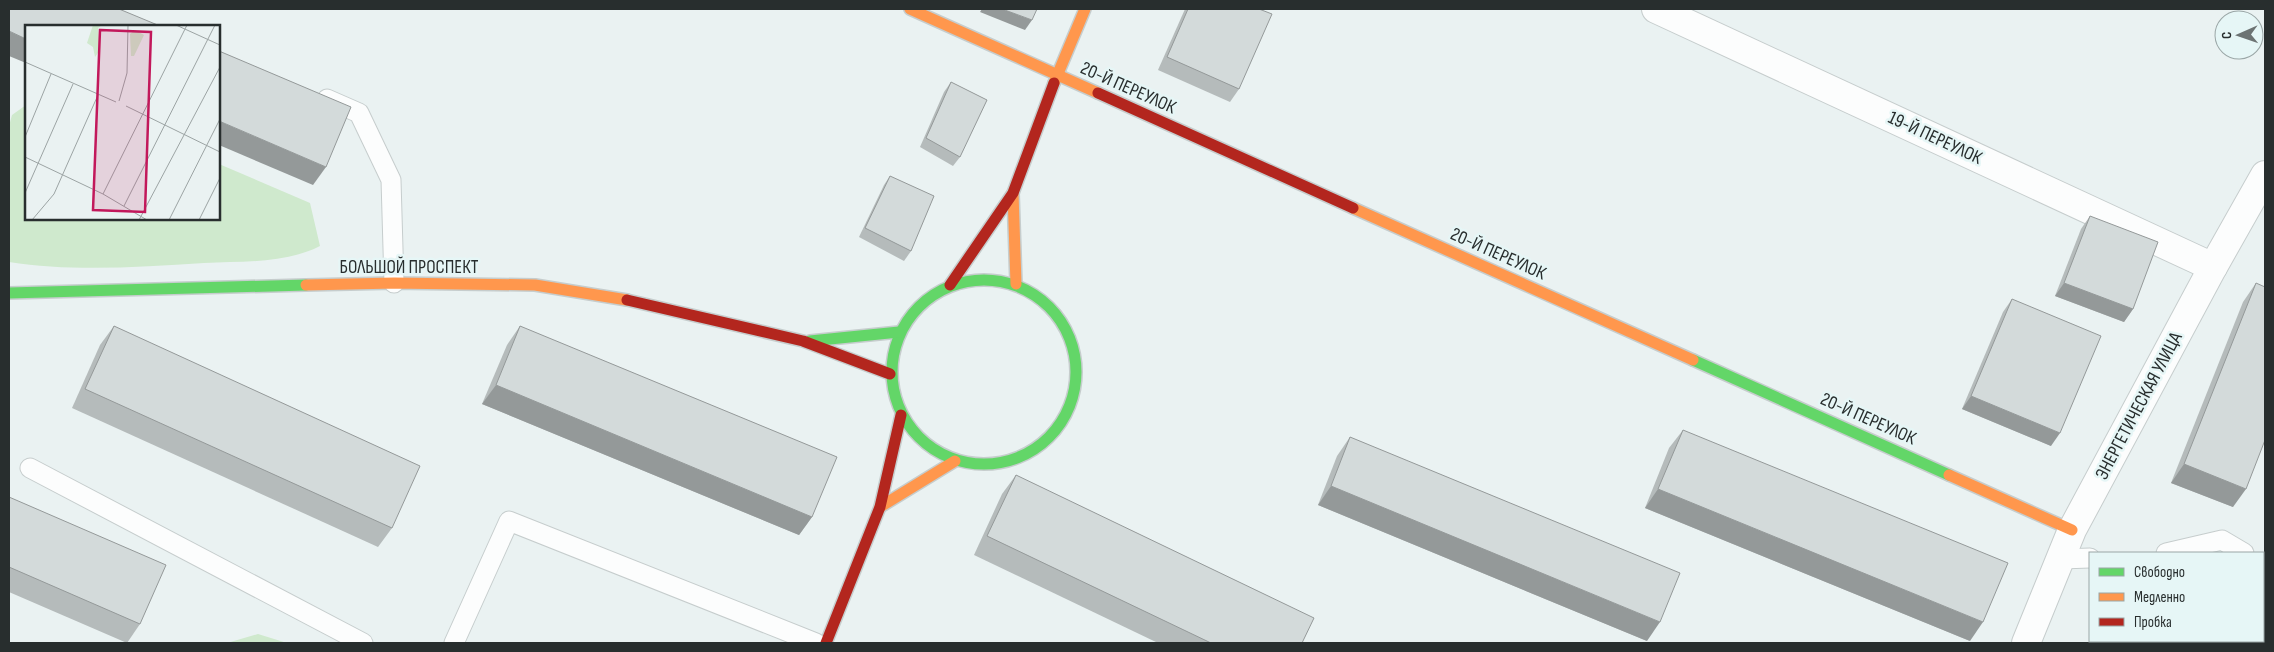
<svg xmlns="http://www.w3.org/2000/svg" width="2274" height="652" font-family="'Sofia Sans Condensed',sans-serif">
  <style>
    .green { fill: #cfe9cd }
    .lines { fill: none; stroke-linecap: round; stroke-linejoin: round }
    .lane-casing { stroke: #c6cdcd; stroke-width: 21 }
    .street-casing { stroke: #c6cdcd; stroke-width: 30 }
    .fast-casing { stroke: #c6cdcd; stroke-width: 14 }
    .slow-casing { stroke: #c6cdcd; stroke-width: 14 }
    .jam-casing { stroke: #c6cdcd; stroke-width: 14 }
    .lane { stroke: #fcfdfd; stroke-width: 19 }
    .street { stroke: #fcfdfd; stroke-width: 28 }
    .fast { stroke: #63d668; stroke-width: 11 }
    .slow { stroke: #ff974d; stroke-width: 11 }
    .jam { stroke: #b3261e; stroke-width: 11 }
    .wall { fill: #b5bbbb }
    .shaded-wall { fill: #949999 }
    .building { fill: #d3dada; stroke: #949999 }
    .labels { text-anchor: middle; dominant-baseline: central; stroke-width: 5; stroke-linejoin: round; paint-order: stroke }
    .street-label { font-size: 19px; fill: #282e2e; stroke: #e6f6f6 }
    .inset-road { fill: none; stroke: #9ca4a4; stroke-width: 1 }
    .view { fill: #c2185b; fill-opacity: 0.15; stroke: #c2185b; stroke-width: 2.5 }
    .inset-edge { fill: none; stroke: #282e2e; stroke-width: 2.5 }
  </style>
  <rect width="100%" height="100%" fill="#eaf2f2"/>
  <!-- green -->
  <g class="green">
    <path d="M26,105V219H219V164L310,203L320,246C285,264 242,261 204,263C139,267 72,272 9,262V126L12,115Z"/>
    <path d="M258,634L287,643H227Z"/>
  </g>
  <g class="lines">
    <defs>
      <g id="lane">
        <path d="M327,99L359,113L391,180L394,283"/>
        <path d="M30,468L363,643"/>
        <path d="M2166,553L2222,540L2244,553"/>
        <path d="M2061,559L2090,558"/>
        <path d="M2263,564L2265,566"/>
        <path d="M454,643L509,521L816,643"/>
      </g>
      <g id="street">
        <path d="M1656,9L2213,267"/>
        <path d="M2026,643L2072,530L2213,267L2265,175"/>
      </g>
      <g id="fast">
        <circle cx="984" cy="372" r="92"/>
        <path d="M9,293L306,285"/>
        <path d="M810,341L899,332"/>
        <path d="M1693,360L1949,475"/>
      </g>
      <g id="slow">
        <path d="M910,9L1098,93"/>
        <path d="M1054,83L1085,9"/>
        <path d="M1013,193L1016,284"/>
        <path d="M1353,208L1693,360"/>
        <path d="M306,285L394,283L535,285L627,300"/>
        <path d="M1949,475L2072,530"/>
        <path d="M880,507L955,461"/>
      </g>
      <g id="jam">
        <path d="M1098,93L1353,208"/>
        <path d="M950,285L1013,193L1054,83"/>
        <path d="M627,300L803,341L890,374"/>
        <path d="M826,643L880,507L901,415"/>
      </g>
    </defs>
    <!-- lane casing -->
    <use href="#lane" class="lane-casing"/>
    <!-- street casing -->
    <use href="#street" class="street-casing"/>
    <!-- fast casing -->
    <use href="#fast" class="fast-casing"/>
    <!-- slow casing -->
    <use href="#slow" class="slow-casing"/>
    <!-- jam casing -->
    <use href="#jam" class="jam-casing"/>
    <!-- lane -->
    <use href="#lane" class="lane"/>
    <!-- street -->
    <use href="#street" class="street"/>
    <!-- fast -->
    <use href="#fast" class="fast"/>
    <!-- slow -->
    <use href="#slow" class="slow"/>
    <!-- jam -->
    <use href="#jam" class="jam"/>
  </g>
  <!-- wall -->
  <g class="wall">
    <path d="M1185,9H1259L1239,89L1230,102L1158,70Z"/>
    <path d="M951,82L960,157L953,166L920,147L944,92Z"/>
    <path d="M890,176L911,251L904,261L859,237L884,185Z"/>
    <path d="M2090,216L2133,309L2124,322L2055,296L2081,229Z"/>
    <path d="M2256,283L2233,507L2171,483L2243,302Z"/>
    <path d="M2012,299L2051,446L1962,409L2003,312Z"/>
    <path d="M114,326L392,528L378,547L72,408L100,345Z"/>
    <path d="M520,326L812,517L799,535L482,404L507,345Z"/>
    <path d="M1683,430L1970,641L1645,508L1669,448Z"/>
    <path d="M1350,437L1647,641L1318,505L1337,456Z"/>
    <path d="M1016,475L1302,643H1158L974,555L1002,494Z"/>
    <path d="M9,497L140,624L127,643L9,592Z"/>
  </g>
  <!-- shaded-wall -->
  <g class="shaded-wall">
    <path d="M982,9H1002L1032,20L1025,30L980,12Z"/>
    <path d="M9,31L26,39V63L9,56Z"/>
    <path d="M219,121L326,167L313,185L219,145Z"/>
    <path d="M2064,283L2133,309L2124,322L2055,296Z"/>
    <path d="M496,385L812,517L799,535L482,404Z"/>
    <path d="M1971,396L2060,433L2051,446L1962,409Z"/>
    <path d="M2184,464L2246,489L2233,507L2171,483Z"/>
    <path d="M1331,486L1660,622L1647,641L1318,505Z"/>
    <path d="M1658,489L1983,622L1970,641L1645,508Z"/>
  </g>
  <!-- building -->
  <g class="building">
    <path d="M9,9H119L160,26H26V39L9,31Z"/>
    <path d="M1002,9H1037L1032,20Z"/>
    <path d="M1188,9H1259L1272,14L1239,89L1167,57Z"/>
    <path d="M219,51L351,107L326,167L219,121Z"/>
    <path d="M951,82L987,100L960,157L926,138Z"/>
    <path d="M890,176L934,196L911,251L865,228Z"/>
    <path d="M2090,216L2158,242L2133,309L2064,283Z"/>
    <path d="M2256,283L2265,287V440L2246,489L2184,464Z"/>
    <path d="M2012,299L2101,336L2060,433L1971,396Z"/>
    <path d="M114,326L420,466L392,528L85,389Z"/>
    <path d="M520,326L837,457L812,517L496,385Z"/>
    <path d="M1683,430L2008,563L1983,622L1658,489Z"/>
    <path d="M1350,437L1680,573L1660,622L1331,486Z"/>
    <path d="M1016,475L1314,618L1302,643H1211L987,536Z"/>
    <path d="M9,497L166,565L140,624L9,567Z"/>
  </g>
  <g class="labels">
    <!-- street labels -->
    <g class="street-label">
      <text transform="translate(1128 88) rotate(24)">20-Й ПЕРЕУЛОК</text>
      <text transform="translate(1935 138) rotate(25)">19-Й ПЕРЕУЛОК</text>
      <text transform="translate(1498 254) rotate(24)">20-Й ПЕРЕУЛОК</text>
      <text x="409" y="267">БОЛЬШОЙ ПРОСПЕКТ</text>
      <text transform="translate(2139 406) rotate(-62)">ЭНЕРГЕТИЧЕСКАЯ УЛИЦА</text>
      <text transform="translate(1868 419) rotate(24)">20-Й ПЕРЕУЛОК</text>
    </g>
  </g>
  <!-- overview -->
  <g transform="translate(25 25)">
    <rect width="195" height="195" fill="#eaf2f2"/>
    <path d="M68,0H77L73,3L75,25L70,32L68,22L62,18ZM110,5L119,10L109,31H106L105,9Z" fill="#cfe9cd"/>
    <path class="inset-road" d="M151,0L195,20M0,37L91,77M94,76L102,48L103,0M101,81L195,127M0,112L26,49M0,132L78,169L122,195M0,168L48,59M78,169L162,0M99,181L190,0M7,195L29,169L73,70M114,195L195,42M144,195L195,94M174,195L195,153"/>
    <path class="view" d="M75,5L126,7L120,187L68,185Z"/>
    <rect width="195" height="195" class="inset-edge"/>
  </g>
  <!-- border -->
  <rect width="2274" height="652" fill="none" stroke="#282e2e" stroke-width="20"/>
  <!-- legend -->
  <rect x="2089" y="552" width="175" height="90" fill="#e6f6f6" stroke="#9aa6a6"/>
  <rect x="2099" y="568" width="25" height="8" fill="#63d668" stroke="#9aa6a6"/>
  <text x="2134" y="577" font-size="15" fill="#282e2e">Свободно</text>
  <rect x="2099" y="593" width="25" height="8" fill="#ff974d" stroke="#9aa6a6"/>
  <text x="2134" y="602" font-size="15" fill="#282e2e">Медленно</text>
  <rect x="2099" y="618" width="25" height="8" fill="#b3261e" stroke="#9aa6a6"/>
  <text x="2134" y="627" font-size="15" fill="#282e2e">Пробка</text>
  <!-- north arrow -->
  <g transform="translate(2239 35) rotate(268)"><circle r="24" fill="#e6f6f6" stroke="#9aa6a6"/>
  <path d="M0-4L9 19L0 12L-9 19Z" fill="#6c7373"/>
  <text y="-8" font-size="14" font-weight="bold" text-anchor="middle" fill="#282e2e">С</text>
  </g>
</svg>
